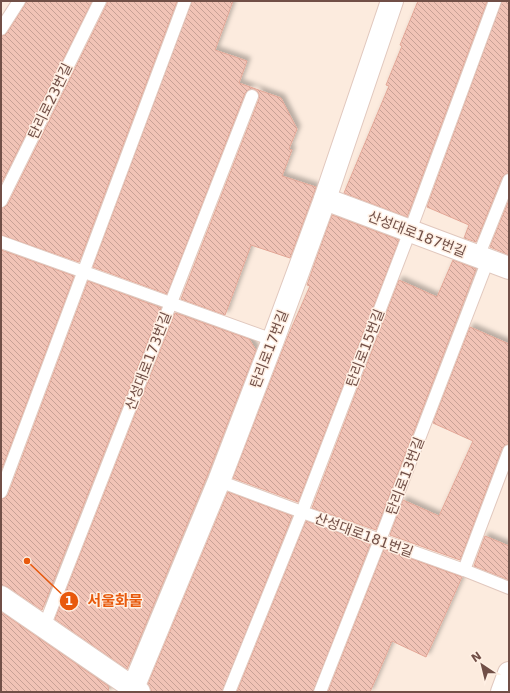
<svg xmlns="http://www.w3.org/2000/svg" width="510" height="693" font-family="'DejaVu Sans','Noto Sans KR',sans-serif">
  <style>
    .building { fill: url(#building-back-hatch); stroke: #e3a797; filter: url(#shadow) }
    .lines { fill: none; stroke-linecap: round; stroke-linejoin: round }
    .service-casing { stroke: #e1c8be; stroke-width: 14 }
    .minor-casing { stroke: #e1c8be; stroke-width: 24 }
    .service { stroke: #fff; stroke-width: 12 }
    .minor { stroke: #fff; stroke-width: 22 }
    .labels { text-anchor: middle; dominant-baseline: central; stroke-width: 3; stroke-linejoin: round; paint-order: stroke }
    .street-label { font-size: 14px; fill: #714f47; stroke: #fff0e4 }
    .leader { fill: none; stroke: #e8590c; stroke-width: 1.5 }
    .callout-dot { fill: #e8590c; stroke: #fff0e4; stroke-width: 1.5 }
    .mark-label { font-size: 12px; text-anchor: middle; font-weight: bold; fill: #fff }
    .callout-label { font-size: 15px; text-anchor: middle; font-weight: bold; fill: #e8590c; stroke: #fff0e4; stroke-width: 3; stroke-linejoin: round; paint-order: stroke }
  </style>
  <defs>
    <pattern id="building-back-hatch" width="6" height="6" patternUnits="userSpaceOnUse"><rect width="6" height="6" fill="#f1c3b6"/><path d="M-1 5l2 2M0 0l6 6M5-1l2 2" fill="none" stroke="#c8a196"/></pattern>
    <filter id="shadow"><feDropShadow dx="3.5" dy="-3.5" stdDeviation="2" flood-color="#0004"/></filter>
  </defs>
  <rect width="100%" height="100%" fill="#fcebde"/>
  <!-- building -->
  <g class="building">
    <path d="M26,1H92L1,184V36L5,35L7,33L25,5Z"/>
    <path d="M107,1H177L79,262L1,235V208L5,207L8,204L107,4Z"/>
    <path d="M192,1H233L215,50L247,61L239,83L281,98L297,129L289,149L292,150L282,176L316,187L290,258L251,245L225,315L181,299L259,99V95L258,92L254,89H250L248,90L245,93L167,294L93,267Z"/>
    <path d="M418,1H487L407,217L344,193L389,86L386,85L402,46L400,45Z"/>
    <path d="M502,1H509V173L505,174L502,177L476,242L464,238L469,225L427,207Z"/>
    <path d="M509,200V255L490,247Z"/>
    <path d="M332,215L399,240L298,502L233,478L288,336L310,286L307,285Z"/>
    <path d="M1,250L74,276L1,471Z"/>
    <path d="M453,260L476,269L376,530L312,508L399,280L437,297Z"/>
    <path d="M88,281L161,308L42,610L8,587L1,585V499L5,498L8,495Z"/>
    <path d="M175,313L249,339L256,350L207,476L127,669L55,619Z"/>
    <path d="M470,327L509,344V444L505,445L502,448L460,560L390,535L403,500L439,516L473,441L433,423Z"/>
    <path d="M228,492L292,516L222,692H152L150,687L148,684Z"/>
    <path d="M306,521L370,544L313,692H237Z"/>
    <path d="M485,536L509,546V580L474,566Z"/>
    <path d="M384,549L462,577L426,657L392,641L370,692H328Z"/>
    <path d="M1,612L108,686L109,692H1Z"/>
  </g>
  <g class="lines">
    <defs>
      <g id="service">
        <path d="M1,29L19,1"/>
        <path d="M1,201L100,1"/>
        <path d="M1,242L273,340"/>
        <path d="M478,257L509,180"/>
        <path d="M219,481L302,512L464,570L509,588"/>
        <path d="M1,492L185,1"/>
        <path d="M464,570L509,451"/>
        <path d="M44,627L252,96"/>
        <path d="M229,692L302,512L410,231L495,1"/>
        <path d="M320,692L380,540L488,260"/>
      </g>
      <g id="minor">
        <path d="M325,199L509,268"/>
        <path d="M1,597L139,692"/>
        <path d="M131,692L133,688L219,481L273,340L325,199L392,1"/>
        <path d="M502,692L509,673"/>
      </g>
    </defs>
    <!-- service casing -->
    <use href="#service" class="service-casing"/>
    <!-- minor casing -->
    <use href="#minor" class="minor-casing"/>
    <!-- service -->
    <use href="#service" class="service"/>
    <!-- minor -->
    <use href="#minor" class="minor"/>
  </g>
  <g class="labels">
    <!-- street labels -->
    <g class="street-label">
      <text transform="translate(50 101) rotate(-64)">탄리로23번길</text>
      <text transform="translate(417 234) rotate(21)">산성대로187번길</text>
      <text transform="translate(365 348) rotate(-69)">탄리로15번길</text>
      <text transform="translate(269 349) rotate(-69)">탄리로17번길</text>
      <text transform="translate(148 361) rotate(-69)">산성대로173번길</text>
      <text transform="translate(405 476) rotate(-69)">탄리로13번길</text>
      <text transform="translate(364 535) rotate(20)">산성대로181번길</text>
    </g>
  </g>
  <!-- callouts -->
  <path class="leader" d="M27 561L69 601"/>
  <g class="callout-dot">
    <circle cx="27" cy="561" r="4"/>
    <circle cx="69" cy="601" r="10"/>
  </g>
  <g class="mark-label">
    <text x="69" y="605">1</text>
  </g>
  <g class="callout-label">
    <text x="115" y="606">서울화물</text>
  </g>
  <!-- border -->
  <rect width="510" height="693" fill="none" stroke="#714f47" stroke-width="4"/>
  <!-- north arrow -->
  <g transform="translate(482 665) rotate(325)" stroke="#fff0e4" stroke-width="3" paint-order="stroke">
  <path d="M0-3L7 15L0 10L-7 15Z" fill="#714f47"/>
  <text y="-6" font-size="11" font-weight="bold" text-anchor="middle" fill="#714f47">N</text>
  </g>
</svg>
